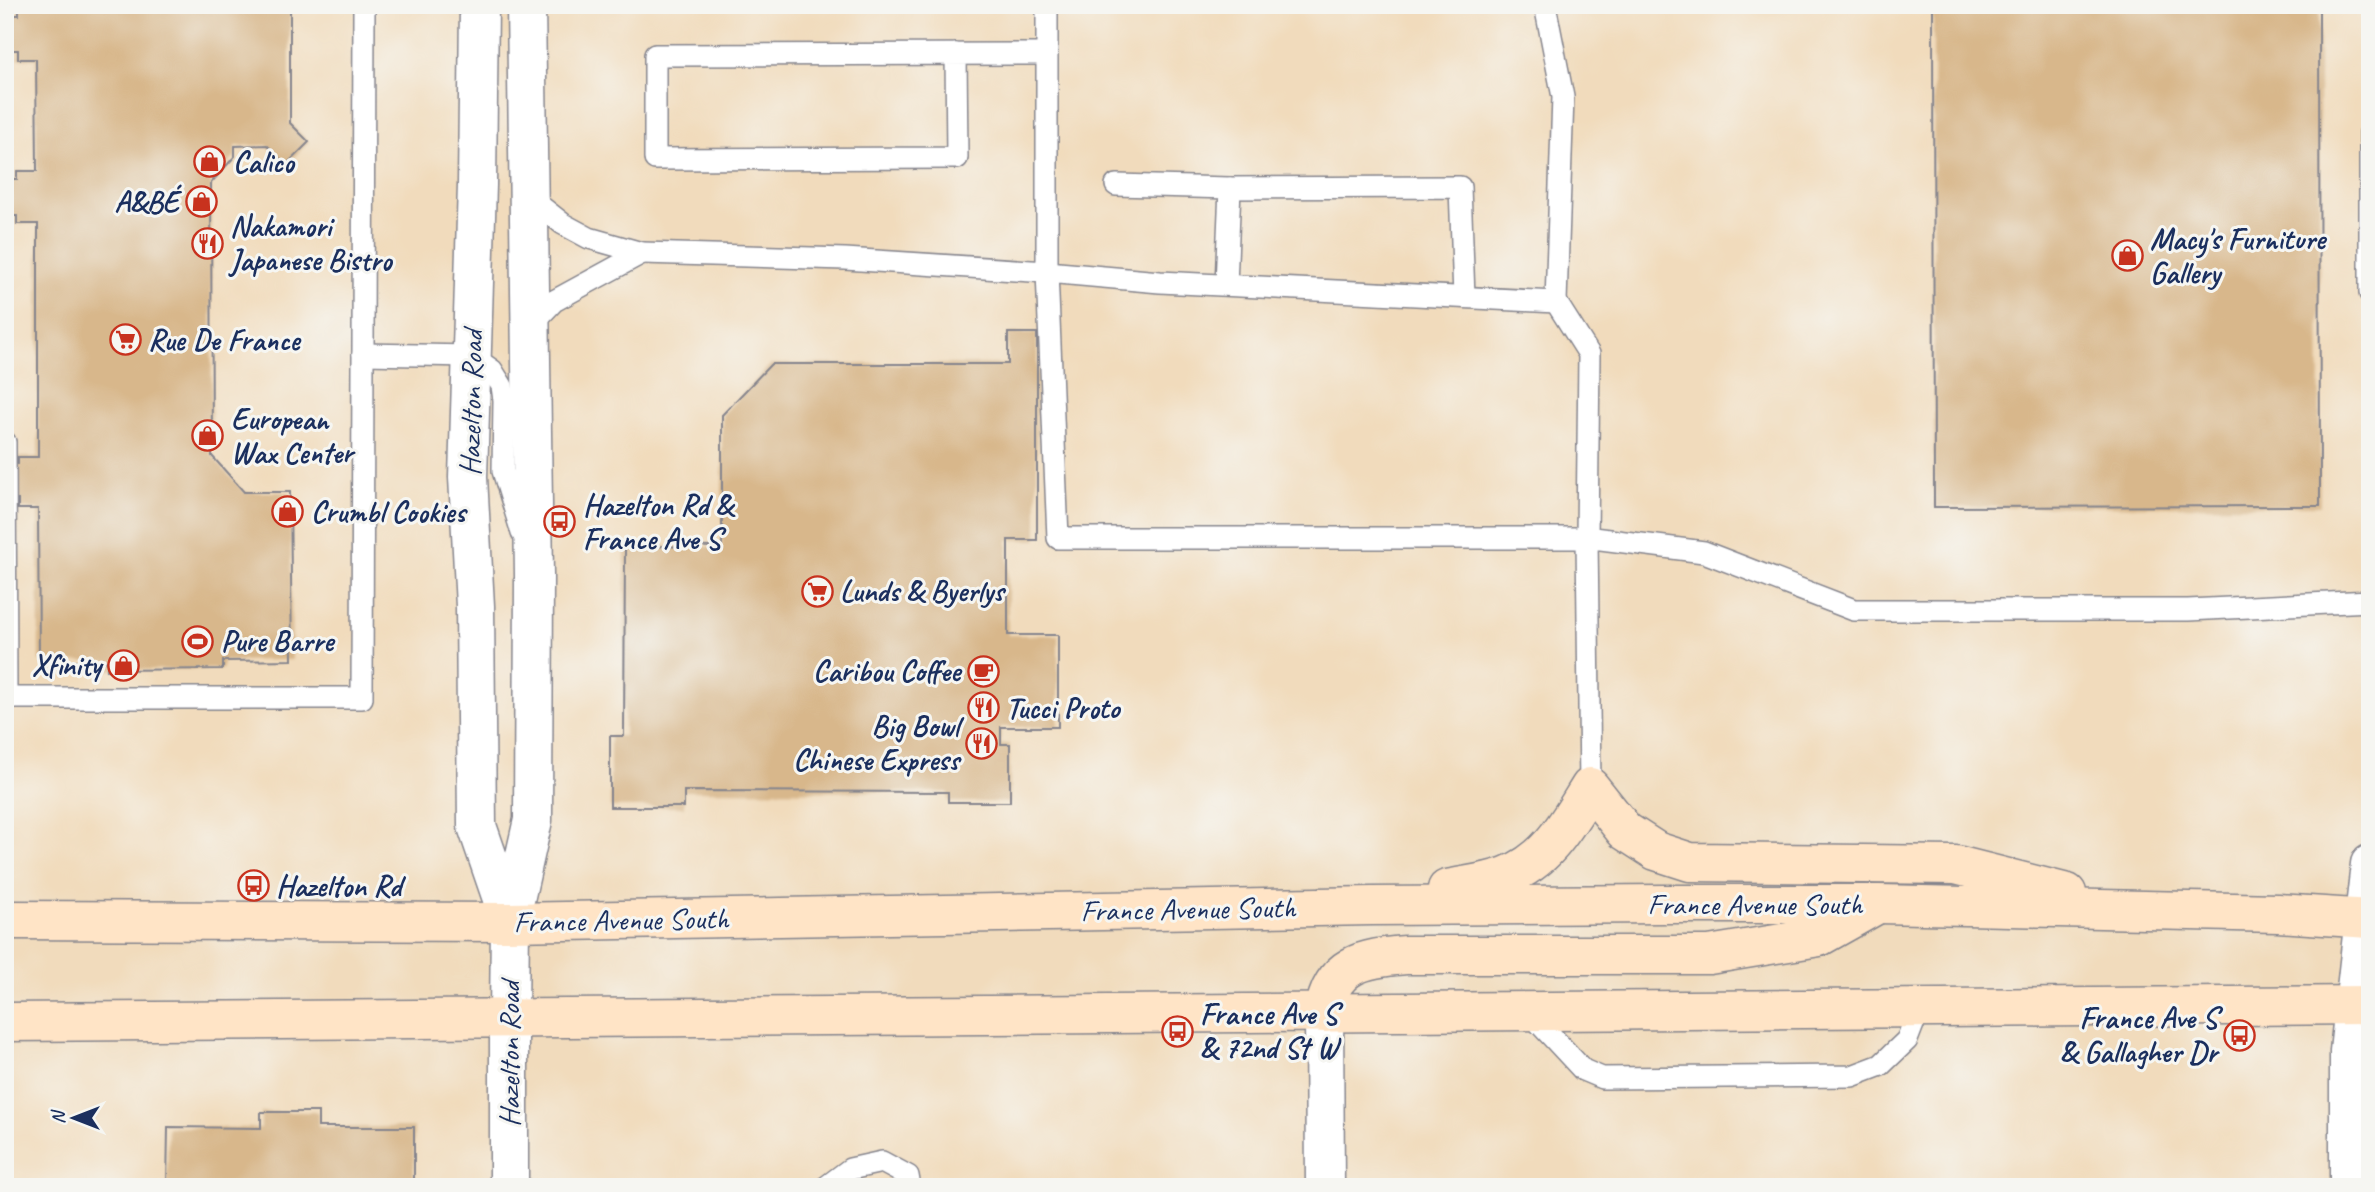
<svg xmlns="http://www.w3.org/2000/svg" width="2375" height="1192" font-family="Caveat,sans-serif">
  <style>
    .building { fill: #d8b78b }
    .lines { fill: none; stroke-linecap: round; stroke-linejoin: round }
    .service-casing { stroke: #86858d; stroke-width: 24 }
    .minor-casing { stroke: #86858d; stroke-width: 41 }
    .tertiary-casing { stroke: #86858d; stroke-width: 41 }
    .secondary-casing { stroke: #86858d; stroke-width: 41 }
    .service { stroke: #fff; stroke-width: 21 }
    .minor { stroke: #fff; stroke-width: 38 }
    .tertiary { stroke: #fff; stroke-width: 38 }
    .secondary { stroke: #ffe4c6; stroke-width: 38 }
    .labels { text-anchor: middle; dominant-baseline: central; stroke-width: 6; stroke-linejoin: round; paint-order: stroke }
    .poi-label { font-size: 30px; font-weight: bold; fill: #1b2f5e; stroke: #f6f6f2; text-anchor: start }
    .street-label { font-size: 30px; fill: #1b2f5e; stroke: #f6f6f2 }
  </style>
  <rect width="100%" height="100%" fill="#f6f6f2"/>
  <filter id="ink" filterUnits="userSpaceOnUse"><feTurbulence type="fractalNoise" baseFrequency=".0143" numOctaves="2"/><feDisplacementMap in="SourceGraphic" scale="14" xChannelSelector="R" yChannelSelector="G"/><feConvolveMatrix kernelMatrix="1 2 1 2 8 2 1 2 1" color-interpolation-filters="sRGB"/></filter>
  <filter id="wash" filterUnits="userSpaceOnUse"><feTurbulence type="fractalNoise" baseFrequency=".00686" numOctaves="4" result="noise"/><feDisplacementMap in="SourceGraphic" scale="28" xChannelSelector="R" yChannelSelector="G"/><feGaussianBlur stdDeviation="1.57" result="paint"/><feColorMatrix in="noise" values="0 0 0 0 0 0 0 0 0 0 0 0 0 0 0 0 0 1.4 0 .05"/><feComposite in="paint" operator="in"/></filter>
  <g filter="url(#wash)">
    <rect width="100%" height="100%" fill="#f1dbbc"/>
    <g id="blocks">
      <!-- building -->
      <g class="building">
        <path d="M37,5H290V123L309,142L286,165L267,145L235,146V156L211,183L212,456L244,492H290L292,660L223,661V669L107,670V661L39,662L38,509H18V500H11V464H18V457H38V224H17V216H11V179H17V171H37L36,59H18V50H11V15H19V6Z"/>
        <path d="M1933,5H2319L2320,506L1934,507Z"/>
        <path d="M1008,333H1037V540H1008V635H1058V727H1001V744H1010V802H948V792L684,791V807H610V736H624L625,546L722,547V415L771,364H1008Z"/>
        <path d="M261,1112H318V1127H414V1187H167L168,1127L261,1128Z"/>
      </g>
    </g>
  </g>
  <g filter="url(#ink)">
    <use href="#blocks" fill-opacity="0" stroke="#86858d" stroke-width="2"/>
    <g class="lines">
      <defs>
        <g id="service">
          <path d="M1545,5L1563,97L1556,302"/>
          <path d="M956,54L957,158L655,159V55L1047,54"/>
          <path d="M2370,133V293"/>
          <path d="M1116,185L1230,188L1226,285"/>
          <path d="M1230,188L1460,187L1464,297"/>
          <path d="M530,198L563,224L589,238L642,253L554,301L532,324"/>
          <path d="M642,253L845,259L1047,272V5"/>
          <path d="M363,354L472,356L492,370L502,386L504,400L503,471L522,533"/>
          <path d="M5,442L6,698H362L364,5"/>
          <path d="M1590,787L1587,538L1589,354L1556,302L1160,282L1047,272L1058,538C1234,538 1411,538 1587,538H1593L1704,552L1854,610H2188L2370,601"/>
          <path d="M1529,1012L1583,1070L1602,1078L1852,1076L1881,1065L1907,1040L1919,1009"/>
          <path d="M826,1187L850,1169L882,1162L908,1176L910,1187"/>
        </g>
        <g id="minor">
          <path d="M1324,1013L1325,1187"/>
          <path d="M509,1017V1187"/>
          <path d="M2349,1187V1051L2370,864"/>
        </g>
        <g id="tertiary">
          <path d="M479,5L477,185L468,477L475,606L477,826L510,922"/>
          <path d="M509,1017L510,922L533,820L534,575L526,5"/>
        </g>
        <g id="secondary">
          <path d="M1447,889C1466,885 1487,883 1506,876C1548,861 1568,822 1590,787L1625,831L1656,851L1690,862L1956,865L2067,893"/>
          <path d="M5,920L510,922L1372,906L1665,904H1879L2278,913L2370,919"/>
          <path d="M1324,1013C1331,964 1363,958 1406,955H1709L1819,937L1876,905"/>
          <path d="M5,1022L2370,1005"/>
        </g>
      </defs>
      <!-- service casing -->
      <use href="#service" class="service-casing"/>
      <!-- minor casing -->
      <use href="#minor" class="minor-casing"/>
      <!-- tertiary casing -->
      <use href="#tertiary" class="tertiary-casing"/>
      <!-- secondary casing -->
      <use href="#secondary" class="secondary-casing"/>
      <!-- service -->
      <use href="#service" class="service"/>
      <!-- minor -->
      <use href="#minor" class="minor"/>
      <!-- tertiary -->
      <use href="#tertiary" class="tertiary"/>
      <!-- secondary -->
      <use href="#secondary" class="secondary"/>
    </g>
  </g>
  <!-- icons -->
  <defs>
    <symbol id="shop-ring" viewBox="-11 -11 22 22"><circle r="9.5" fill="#f6f6f2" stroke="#c8321e" stroke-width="1.5"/><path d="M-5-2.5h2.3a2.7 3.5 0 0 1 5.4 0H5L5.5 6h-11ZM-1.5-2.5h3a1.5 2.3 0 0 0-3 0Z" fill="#c8321e"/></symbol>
    <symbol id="restaurant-ring" viewBox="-11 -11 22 22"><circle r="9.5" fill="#f6f6f2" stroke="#c8321e" stroke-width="1.5"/><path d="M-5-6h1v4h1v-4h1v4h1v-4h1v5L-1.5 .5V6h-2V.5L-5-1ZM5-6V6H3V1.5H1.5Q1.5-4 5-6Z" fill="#c8321e"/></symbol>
    <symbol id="supermarket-ring" viewBox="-11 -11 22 22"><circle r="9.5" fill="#f6f6f2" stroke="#c8321e" stroke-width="1.5"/><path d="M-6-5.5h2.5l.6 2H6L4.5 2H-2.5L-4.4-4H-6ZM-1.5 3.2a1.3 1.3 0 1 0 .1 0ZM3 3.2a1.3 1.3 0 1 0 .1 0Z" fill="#c8321e"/></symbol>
    <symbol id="bus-ring" viewBox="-11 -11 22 22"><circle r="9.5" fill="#f6f6f2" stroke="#c8321e" stroke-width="1.5"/><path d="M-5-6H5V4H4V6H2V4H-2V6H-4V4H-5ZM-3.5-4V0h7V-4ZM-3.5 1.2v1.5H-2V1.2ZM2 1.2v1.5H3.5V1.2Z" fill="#c8321e"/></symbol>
    <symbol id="stadium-ring" viewBox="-11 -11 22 22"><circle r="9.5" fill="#f6f6f2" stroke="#c8321e" stroke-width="1.5"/><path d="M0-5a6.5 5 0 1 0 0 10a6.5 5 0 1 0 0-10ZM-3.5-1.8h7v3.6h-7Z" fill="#c8321e"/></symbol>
    <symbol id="cafe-ring" viewBox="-11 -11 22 22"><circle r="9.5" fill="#f6f6f2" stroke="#c8321e" stroke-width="1.5"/><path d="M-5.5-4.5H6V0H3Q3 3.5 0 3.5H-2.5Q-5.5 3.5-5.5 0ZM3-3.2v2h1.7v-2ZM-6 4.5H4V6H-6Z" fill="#c8321e"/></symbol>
  </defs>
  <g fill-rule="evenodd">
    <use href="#shop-ring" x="192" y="144" width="35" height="35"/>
    <use href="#shop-ring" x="184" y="184" width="35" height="35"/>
    <use href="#restaurant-ring" x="190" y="226" width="35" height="35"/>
    <use href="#shop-ring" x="2110" y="238" width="35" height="35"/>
    <use href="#supermarket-ring" x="108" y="322" width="35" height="35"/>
    <use href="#shop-ring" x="190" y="418" width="35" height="35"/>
    <use href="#shop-ring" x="270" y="494" width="35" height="35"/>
    <use href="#bus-ring" x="542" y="504" width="35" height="35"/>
    <use href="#supermarket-ring" x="800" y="574" width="35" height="35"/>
    <use href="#stadium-ring" x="180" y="624" width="35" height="35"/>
    <use href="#shop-ring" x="106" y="648" width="35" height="35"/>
    <use href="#cafe-ring" x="966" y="654" width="35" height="35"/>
    <use href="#restaurant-ring" x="966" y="690" width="35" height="35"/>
    <use href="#restaurant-ring" x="964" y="726" width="35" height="35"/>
    <use href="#bus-ring" x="236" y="868" width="35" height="35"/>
    <use href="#bus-ring" x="1160" y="1014" width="35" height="35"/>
    <use href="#bus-ring" x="2222" y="1018" width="35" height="35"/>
  </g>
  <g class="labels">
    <!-- poi labels -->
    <g class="poi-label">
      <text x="233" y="162">Calico</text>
      <text x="179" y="202" text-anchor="end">A&amp;BÉ</text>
      <text x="230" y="226">Nakamori<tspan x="230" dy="34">Japanese Bistro</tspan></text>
      <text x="2150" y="239">Macy's Furniture<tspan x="2150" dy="34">Gallery</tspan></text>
      <text x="148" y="340">Rue De France</text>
      <text x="231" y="419">European<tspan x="231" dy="34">Wax Center</tspan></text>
      <text x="583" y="505">Hazelton Rd &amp;<tspan x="583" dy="34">France Ave S</tspan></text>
      <text x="311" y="512">Crumbl Cookies</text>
      <text x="840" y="591">Lunds &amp; Byerlys</text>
      <text x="221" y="641">Pure Barre</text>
      <text x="101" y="665" text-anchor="end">Xfinity</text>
      <text x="960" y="671" text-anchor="end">Caribou Coffee</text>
      <text x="1006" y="708">Tucci Proto</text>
      <text x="959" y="726" text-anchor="end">Big Bowl<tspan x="959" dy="34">Chinese Express</tspan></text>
      <text x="276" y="886">Hazelton Rd</text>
      <text x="1200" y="1014">France Ave S<tspan x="1200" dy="34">&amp; 72nd St W</tspan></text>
      <text x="2217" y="1018" text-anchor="end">France Ave S<tspan x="2217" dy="34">&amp; Gallagher Dr</tspan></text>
    </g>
    <!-- street labels -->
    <g class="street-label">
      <text transform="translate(471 403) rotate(-89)">Hazelton Road</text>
      <text x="1755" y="904">France Avenue South</text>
      <text transform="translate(1188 909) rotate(-1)">France Avenue South</text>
      <text transform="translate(621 920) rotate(-1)">France Avenue South</text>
      <text transform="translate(509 1054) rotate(-90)">Hazelton Road</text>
    </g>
  </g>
  <!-- margin -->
  <rect width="2375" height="1192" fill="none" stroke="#f6f6f2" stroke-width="28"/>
  <!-- north arrow -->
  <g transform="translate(74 1118) rotate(270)" stroke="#f6f6f2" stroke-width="5" paint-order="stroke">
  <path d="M0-5L12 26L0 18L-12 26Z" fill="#1b2f5e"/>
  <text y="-10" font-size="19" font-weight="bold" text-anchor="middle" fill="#1b2f5e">N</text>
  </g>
</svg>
